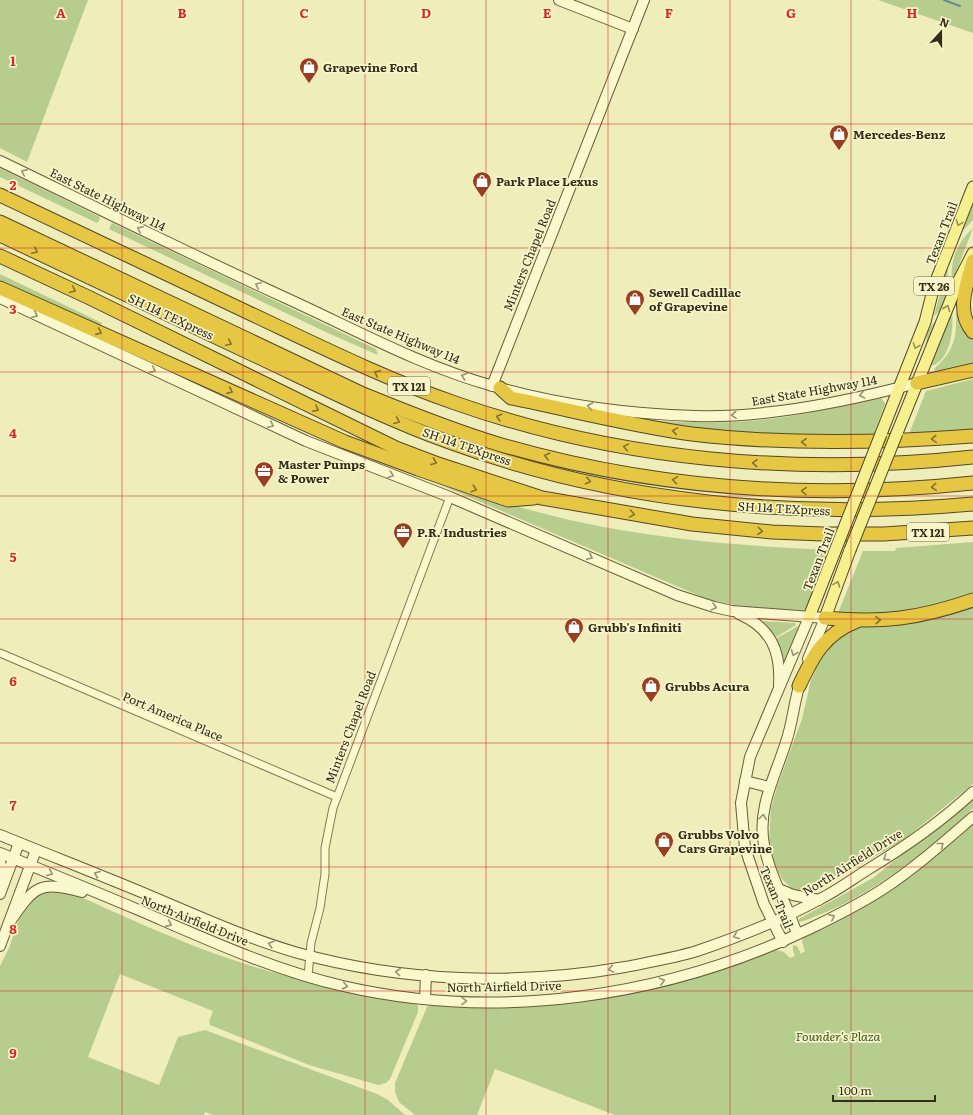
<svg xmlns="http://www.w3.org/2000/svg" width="973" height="1115" font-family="Literata,serif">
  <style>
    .green { fill: #b6cd8e }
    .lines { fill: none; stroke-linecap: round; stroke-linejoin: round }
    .stream { stroke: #668c8d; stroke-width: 2 }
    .street-casing { stroke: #867c54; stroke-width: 9 }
    .secondary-casing { stroke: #685c37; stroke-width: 12 }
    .primary-casing { stroke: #534729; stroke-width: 13 }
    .highway-casing { stroke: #534729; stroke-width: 15 }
    .street { stroke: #faf8cd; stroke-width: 7 }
    .secondary { stroke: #faf8cd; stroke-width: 10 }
    .primary { stroke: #f6f08e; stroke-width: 11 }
    .highway { stroke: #e5c744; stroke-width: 13 }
    .primary-bridge-casing { stroke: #534729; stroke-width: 13; stroke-linecap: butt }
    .primary-bridge { stroke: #f6f08e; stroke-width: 11 }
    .oneway { stroke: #979274 }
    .oneway2 { stroke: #958e54 }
    .oneway3 { stroke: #84722d }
    .grid { fill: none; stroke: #d62828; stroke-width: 1; stroke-opacity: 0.55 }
    .labels { text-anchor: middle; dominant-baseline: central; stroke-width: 3.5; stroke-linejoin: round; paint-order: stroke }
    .shield { fill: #f7f5c9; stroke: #6e694e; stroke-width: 1 }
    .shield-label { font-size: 11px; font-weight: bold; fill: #342d1a }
    .poi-label { font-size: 12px; font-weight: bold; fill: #342d1a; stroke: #f7f5c9; text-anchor: start }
    .street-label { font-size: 12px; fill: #342d1a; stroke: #f7f5c9 }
    .park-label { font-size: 12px; font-style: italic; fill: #38521f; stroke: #f7f5c9 }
    .grid-label { font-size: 13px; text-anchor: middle; font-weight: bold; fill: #d62828; stroke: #f7f5c9; stroke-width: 3.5; stroke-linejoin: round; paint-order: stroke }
  </style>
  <rect width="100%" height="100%" fill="#efedba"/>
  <!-- green -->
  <g class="green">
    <path d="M0,0H88L27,162L0,148Z"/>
    <path d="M878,0H973V33Z"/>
    <path d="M0,168L100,217L99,221L97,223L0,177Z"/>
    <path d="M973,203V220L961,233Z"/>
    <path d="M112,223L376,349L378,355L330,334L109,229Z"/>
    <path d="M973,228L952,283C950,260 956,244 973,228Z"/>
    <path d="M948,265C947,280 949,306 934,316Z"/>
    <path d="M0,274L102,323L99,328L0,285Z"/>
    <path d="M952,311C954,327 951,362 930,366Z"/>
    <path d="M956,312L973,338V362L935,371L934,369C954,351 957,338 956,312Z"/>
    <path d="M939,317L927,348C924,335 930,326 939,317Z"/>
    <path d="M973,379V429L909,434L926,391Z"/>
    <path d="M881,397L885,404L873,436C801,439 729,434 658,423L659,421C707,424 755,423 803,414C829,409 855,402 881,397Z"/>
    <path d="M441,485C488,498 536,513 584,523C664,540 747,546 828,550L806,610C773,609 741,608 709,600Z"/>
    <path d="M973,542V595L900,614L838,613L863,551H895L896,548Z"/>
    <path d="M973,603V784L902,841L823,886L808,892H802L792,889L782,879L774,864L769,842L771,808L778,784L802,719L811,680L822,655L850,628Z"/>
    <path d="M761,621L795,623L796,625L776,637L773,636Z"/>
    <path d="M798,626L799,627L783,665L776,641L777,638Z"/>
    <path d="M973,797V808C934,847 868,898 816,916C811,918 805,921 799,922V919L873,878Z"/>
    <path d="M973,825V1115H615L495,1069L477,1115H415L399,1102L395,1092V1083L427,1007L433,1004L513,1007L578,1002L689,980L743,963L776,950L784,952L790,958L795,956L793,951V945L797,946L801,954L805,951L802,942L803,936L880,895L935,857Z"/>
    <path d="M51,890L67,891C122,915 178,942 236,961C293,980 351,993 411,1001L415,1002L418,1006V1012L390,1079L386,1083L378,1085L309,1065L210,1025L209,1022L213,1011L120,974L88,1057L159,1085L178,1037L205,1030L377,1094L388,1100L405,1115H213L205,1112L204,1115H0V966L9,948L22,910L35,896Z"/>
  </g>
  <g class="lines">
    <!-- stream -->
    <path class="stream" d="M944,0L960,6"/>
    <defs>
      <g id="street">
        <path d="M0,653L337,797"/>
        <path d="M308,976L311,943L320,908L325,874V848L333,808L450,497"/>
      </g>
      <g id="secondary">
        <path d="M559,0L633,29"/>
        <path d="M0,161C95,207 190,254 286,298C354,329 421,366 493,386C556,404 629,414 695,416C765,418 849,401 917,383"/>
        <path d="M0,298L306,441L450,497L677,595L714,607L732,611L825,618L808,659"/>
        <path d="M492,386L644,0"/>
        <path d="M739,614C771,628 781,651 779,685"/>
        <path d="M745,781L769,787"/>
        <path d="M0,835C49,855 98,874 146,894C196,915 246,938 298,953C404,982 517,986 625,967C650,962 674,958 697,951C738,937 780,921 818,900C835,892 851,880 867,870C905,847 941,822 973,792"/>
        <path d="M0,853C47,872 94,891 141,911C206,939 273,970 343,986C498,1022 666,997 809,929C834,917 860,904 883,889C915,868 944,842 973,817"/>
        <path d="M0,861L4,881"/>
        <path d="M779,889L793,895L819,900"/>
        <path d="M0,894L19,843"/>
        <path d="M9,923C34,887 38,880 82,892"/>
        <path d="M797,934C787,904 770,877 764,845C757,808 775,777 786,742C793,722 794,700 801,680"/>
        <path d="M783,942L764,904L745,848L741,803L750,757L809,617"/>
        <path d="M0,946L36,850"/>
        <path d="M425,999L426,975"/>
      </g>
      <g id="primary">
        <path d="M897,433L958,282L973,253"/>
        <path d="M881,434L925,322L934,286L973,187"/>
        <path d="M809,617L835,551"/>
        <path d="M825,618L850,550"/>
      </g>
      <g id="highway">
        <path d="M0,195C82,234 165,273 247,312C315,344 383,378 455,403C620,461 799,476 973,457"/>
        <path d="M0,222L363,394C407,412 452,430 498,444C652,489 814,500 973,483"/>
        <path d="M0,235C86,275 171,316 256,356C320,386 383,418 449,442C615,503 798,520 973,504"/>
        <path d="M0,256L90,298L396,448L438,464L542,498L692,524L772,532L823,534H884L973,528"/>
        <path d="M973,261C967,285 955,311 973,332"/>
        <path d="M0,288L345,442L418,469L508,500L534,498"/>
        <path d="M917,383L973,370"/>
        <path d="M500,388L511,398C571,410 632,426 692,434C786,445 879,443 973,436"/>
        <path d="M825,618C883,623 918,619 973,600"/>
        <path d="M799,686C813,656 824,634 857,621"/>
      </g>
    </defs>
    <!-- street casing -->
    <use href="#street" class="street-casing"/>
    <!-- secondary casing -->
    <use href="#secondary" class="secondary-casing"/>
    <!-- primary casing -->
    <use href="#primary" class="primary-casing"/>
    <!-- highway casing -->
    <use href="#highway" class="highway-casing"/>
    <!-- street -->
    <use href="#street" class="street"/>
    <!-- secondary -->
    <use href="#secondary" class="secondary"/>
    <!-- primary -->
    <use href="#primary" class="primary"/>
    <!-- highway -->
    <use href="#highway" class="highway"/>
    <defs>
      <g id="primary-bridge">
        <path d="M850,550L897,433"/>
        <path d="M835,551L881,434"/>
      </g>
    </defs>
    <!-- primary-bridge casing -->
    <use href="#primary-bridge" class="primary-bridge-casing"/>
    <!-- primary-bridge -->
    <use href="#primary-bridge" class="primary-bridge"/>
  </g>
  <!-- one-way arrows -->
  <defs><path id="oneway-chevron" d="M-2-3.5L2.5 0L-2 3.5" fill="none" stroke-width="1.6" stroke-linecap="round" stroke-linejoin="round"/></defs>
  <g class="oneway">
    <use href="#oneway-chevron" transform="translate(24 172) rotate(-154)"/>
    <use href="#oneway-chevron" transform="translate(140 229) rotate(-154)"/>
    <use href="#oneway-chevron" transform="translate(258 285) rotate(-155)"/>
    <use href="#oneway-chevron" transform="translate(35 315) rotate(25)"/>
    <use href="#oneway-chevron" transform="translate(153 370) rotate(25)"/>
    <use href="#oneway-chevron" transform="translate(464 376) rotate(-160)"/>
    <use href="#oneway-chevron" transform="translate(862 395) rotate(168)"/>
    <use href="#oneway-chevron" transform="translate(590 406) rotate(-169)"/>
    <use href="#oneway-chevron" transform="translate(734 415) rotate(177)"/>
    <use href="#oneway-chevron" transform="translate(271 425) rotate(25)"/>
    <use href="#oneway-chevron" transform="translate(391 475) rotate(20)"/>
    <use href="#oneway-chevron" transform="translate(590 557) rotate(25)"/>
    <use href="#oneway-chevron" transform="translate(714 607) rotate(15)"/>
    <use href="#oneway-chevron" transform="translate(794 653) rotate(112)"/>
    <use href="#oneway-chevron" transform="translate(763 817) rotate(-83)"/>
    <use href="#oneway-chevron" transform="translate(941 845) rotate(-39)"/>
    <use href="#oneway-chevron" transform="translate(886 858) rotate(147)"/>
    <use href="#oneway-chevron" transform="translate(50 873) rotate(22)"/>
    <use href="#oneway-chevron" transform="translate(97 874) rotate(-158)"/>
    <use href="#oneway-chevron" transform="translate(832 917) rotate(-27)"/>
    <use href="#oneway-chevron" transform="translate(169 924) rotate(24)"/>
    <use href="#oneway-chevron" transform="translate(736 936) rotate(159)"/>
    <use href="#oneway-chevron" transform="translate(271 944) rotate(-162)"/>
    <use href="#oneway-chevron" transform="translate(611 969) rotate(170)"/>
    <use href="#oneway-chevron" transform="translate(398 972) rotate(-174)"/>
    <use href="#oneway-chevron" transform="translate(662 981) rotate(-15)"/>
    <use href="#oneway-chevron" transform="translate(345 986) rotate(12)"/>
    <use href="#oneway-chevron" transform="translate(464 1001) rotate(1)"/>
  </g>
  <g class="oneway2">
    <use href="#oneway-chevron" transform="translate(959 223) rotate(111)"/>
    <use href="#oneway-chevron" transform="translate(947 308) rotate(-68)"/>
    <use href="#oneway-chevron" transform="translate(916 346) rotate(111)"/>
    <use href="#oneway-chevron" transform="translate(837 584) rotate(-70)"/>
  </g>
  <g class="oneway3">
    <use href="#oneway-chevron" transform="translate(35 251) rotate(25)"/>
    <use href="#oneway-chevron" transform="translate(73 290) rotate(25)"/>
    <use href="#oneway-chevron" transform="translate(99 332) rotate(24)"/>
    <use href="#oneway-chevron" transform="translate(229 343) rotate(25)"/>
    <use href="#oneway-chevron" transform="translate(377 373) rotate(-155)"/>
    <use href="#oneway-chevron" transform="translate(230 391) rotate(24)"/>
    <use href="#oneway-chevron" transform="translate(316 409) rotate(27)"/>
    <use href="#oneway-chevron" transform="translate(499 417) rotate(-163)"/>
    <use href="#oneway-chevron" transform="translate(397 421) rotate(23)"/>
    <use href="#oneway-chevron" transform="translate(675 431) rotate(-171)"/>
    <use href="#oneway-chevron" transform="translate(934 439) rotate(176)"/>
    <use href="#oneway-chevron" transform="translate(804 442) rotate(-178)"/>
    <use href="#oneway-chevron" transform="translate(626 447) rotate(-170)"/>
    <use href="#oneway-chevron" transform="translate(547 456) rotate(-167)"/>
    <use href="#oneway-chevron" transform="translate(434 462) rotate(21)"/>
    <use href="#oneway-chevron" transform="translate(755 463) rotate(-177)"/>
    <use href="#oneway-chevron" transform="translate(675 480) rotate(-172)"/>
    <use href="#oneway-chevron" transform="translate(588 481) rotate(13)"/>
    <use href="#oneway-chevron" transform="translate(934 487) rotate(175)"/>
    <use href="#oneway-chevron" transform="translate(474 489) rotate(19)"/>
    <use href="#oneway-chevron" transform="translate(804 491) rotate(-179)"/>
    <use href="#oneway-chevron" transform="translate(632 514) rotate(10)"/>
    <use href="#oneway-chevron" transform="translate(760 531) rotate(5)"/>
    <use href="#oneway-chevron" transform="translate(878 620) rotate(-2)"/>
  </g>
  <!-- grid -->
  <path class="grid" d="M122,0V1115M243,0V1115M365,0V1115M486,0V1115M608,0V1115M730,0V1115M851,0V1115M0,124H973M0,248H973M0,372H973M0,496H973M0,619H973M0,743H973M0,867H973M0,991H973"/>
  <!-- icons -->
  <defs>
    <symbol id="shop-pin" viewBox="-11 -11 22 30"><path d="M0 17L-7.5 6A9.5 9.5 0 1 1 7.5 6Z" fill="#983f21" stroke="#f7f5c9"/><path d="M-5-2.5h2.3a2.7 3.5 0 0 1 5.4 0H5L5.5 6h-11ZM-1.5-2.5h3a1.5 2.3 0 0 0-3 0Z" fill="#fff"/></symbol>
    <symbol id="office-pin" viewBox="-11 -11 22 30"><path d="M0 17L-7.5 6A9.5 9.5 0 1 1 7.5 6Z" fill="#983f21" stroke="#f7f5c9"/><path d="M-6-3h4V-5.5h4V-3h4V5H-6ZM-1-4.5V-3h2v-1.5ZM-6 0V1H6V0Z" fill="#fff"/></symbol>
  </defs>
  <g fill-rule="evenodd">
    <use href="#shop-pin" x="298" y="56" width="22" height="30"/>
    <use href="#shop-pin" x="828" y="123" width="22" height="30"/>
    <use href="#shop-pin" x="471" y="170" width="22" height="30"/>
    <use href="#shop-pin" x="624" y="288" width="22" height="30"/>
    <use href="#office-pin" x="253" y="460" width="22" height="30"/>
    <use href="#office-pin" x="392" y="521" width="22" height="30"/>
    <use href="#shop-pin" x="563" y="616" width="22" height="30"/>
    <use href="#shop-pin" x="640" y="675" width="22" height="30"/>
    <use href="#shop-pin" x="653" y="830" width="22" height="30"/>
  </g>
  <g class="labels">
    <!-- shield labels -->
    <g class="shield">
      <rect x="914" y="277" width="40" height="18" rx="3"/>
      <rect x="388" y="377" width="42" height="18" rx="3"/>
      <rect x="907" y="523" width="42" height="18" rx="3"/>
    </g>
    <g class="shield-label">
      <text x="934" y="286">TX 26</text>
      <text x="409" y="386">TX 121</text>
      <text x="928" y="532">TX 121</text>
    </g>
    <!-- poi labels -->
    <g class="poi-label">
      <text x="323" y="67">Grapevine Ford</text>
      <text x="853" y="134">Mercedes-Benz</text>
      <text x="496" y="181">Park Place Lexus</text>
      <text x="649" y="292">Sewell Cadillac<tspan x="649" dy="14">of Grapevine</tspan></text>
      <text x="278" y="464">Master Pumps<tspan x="278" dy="14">&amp; Power</tspan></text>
      <text x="417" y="532">P.R. Industries</text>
      <text x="588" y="627">Grubb's Infiniti</text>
      <text x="665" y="686">Grubbs Acura</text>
      <text x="678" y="834">Grubbs Volvo<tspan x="678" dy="14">Cars Grapevine</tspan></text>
    </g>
    <!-- street labels -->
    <g class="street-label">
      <text transform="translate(108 199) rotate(26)">East State Highway 114</text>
      <text transform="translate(941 233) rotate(-69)">Texan Trail</text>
      <text transform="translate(529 255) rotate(-68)">Minters Chapel Road</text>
      <text transform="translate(171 316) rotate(25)">SH 114 TEXpress</text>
      <text transform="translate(401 335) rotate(23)">East State Highway 114</text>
      <text transform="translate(814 390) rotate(-10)">East State Highway 114</text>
      <text transform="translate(467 446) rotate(19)">SH 114 TEXpress</text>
      <text transform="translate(784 508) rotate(3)">SH 114 TEXpress</text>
      <text transform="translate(818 559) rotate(-69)">Texan Trail</text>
      <text transform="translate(173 716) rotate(23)">Port America Place</text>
      <text transform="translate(350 727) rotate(-69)">Minters Chapel Road</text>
      <text transform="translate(852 862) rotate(-32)">North Airfield Drive</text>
      <text transform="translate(777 897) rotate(67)">Texan Trail</text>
      <text transform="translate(195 920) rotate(22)">North Airfield Drive</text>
      <text transform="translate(504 986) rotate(-1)">North Airfield Drive</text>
    </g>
    <!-- park labels -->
    <g class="park-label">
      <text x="838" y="1036">Founder's Plaza</text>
    </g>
  </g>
  <g class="grid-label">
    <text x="61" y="18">A</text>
    <text x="182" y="18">B</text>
    <text x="304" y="18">C</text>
    <text x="426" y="18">D</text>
    <text x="547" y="18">E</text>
    <text x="669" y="18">F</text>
    <text x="791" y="18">G</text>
    <text x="912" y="18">H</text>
    <text x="13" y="66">1</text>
    <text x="13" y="190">2</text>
    <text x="13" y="314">3</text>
    <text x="13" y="438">4</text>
    <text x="13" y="562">5</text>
    <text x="13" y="686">6</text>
    <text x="13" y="810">7</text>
    <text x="13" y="934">8</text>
    <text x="13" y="1058">9</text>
  </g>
  <!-- north arrow -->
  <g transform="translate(941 32) rotate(21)" stroke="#f7f5c9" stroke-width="3" paint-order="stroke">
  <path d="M0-3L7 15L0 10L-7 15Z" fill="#342d1a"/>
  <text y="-6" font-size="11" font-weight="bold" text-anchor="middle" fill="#342d1a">N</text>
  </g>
  <!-- scale -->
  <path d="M833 1095v6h102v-6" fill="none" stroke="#342d1a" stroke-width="2"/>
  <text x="839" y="1095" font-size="12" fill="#342d1a" stroke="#f7f5c9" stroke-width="3" paint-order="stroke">100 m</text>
</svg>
